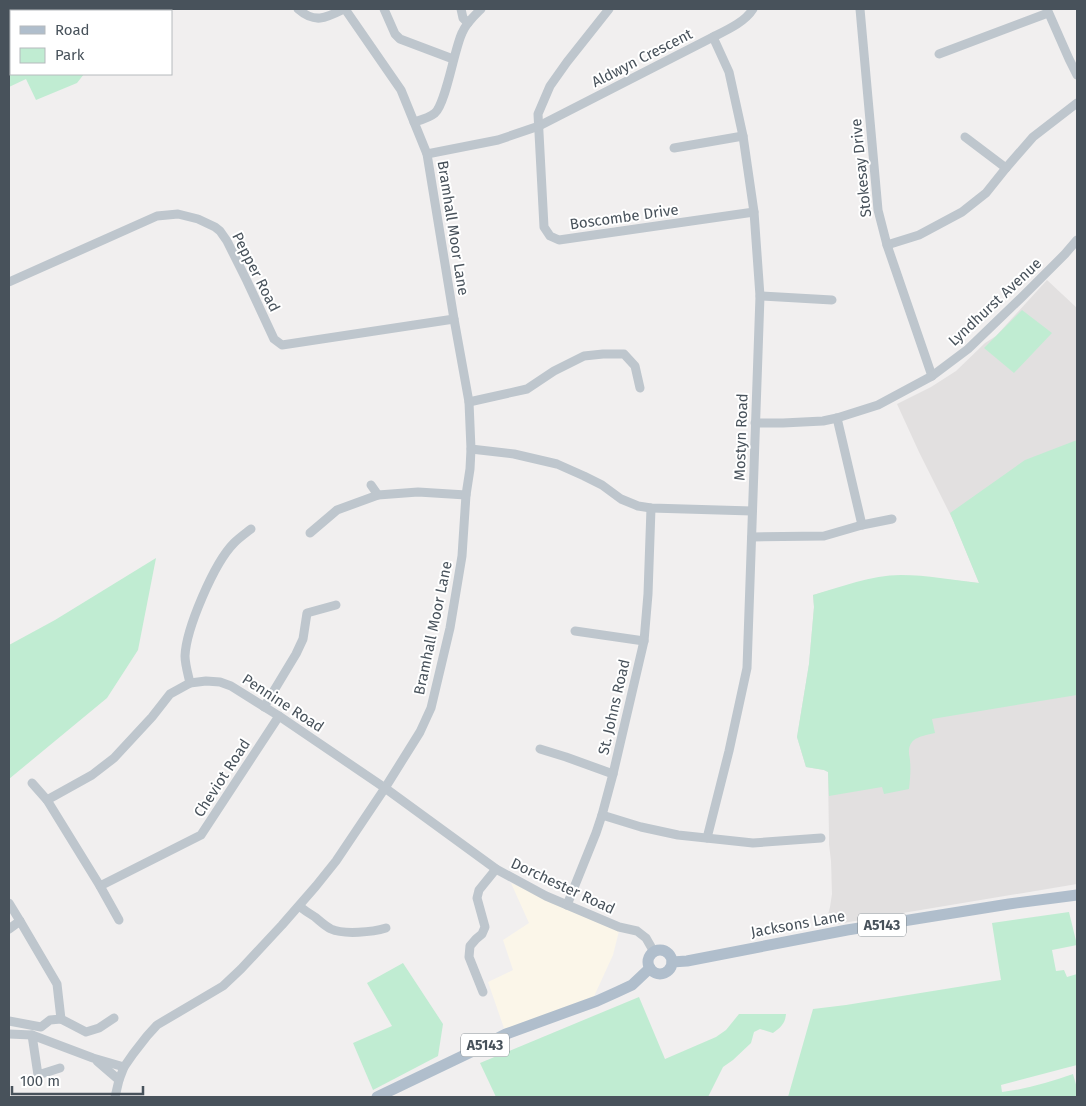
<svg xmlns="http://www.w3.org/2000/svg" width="1086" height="1106" font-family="'Fira Sans',sans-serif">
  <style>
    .commercial { fill: #fbf6e9 }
    .education { fill: #e2e0e0 }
    .green { fill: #c0ecd2 }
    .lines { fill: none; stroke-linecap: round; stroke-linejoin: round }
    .minor { stroke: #bec6cd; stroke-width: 9 }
    .major { stroke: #b0becc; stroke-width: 11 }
    .rail { stroke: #b1b4b9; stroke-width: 2.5 }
    .labels { text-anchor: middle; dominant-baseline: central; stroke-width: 4; stroke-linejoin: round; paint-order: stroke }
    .shield { fill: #fff; stroke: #7f868c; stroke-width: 1 }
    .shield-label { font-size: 14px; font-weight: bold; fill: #48525b }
    .street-label { font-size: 15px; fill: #48525b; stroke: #fff }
  </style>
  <rect width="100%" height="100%" fill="#f1efef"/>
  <!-- commercial -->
  <g class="commercial">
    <path d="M9,9H92L86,11H11V44L9,45Z"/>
    <path d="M511,883L574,912L619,931L613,955L591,1003L506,1034L488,982L513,970L503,940L529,923Z"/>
  </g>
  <!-- education -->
  <path class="education" d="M1047,280L1077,308V884L825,926L830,907L832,894L831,861L829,844V837L828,775V772L824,770L806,767L797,737L809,664L814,607L813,595L864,581L888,576H916L979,583L954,522L919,452L897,404L931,387L956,371L985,343L996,336Z"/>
  <!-- green -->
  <g class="green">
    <path d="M11,64V74H84L77,83L36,100L26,79L9,87V66Z"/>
    <path d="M1022,310L1052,333L1014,373L984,348Z"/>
    <path d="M1077,440V695L932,719L935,733C923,736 908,737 909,753C909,755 910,758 910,761C911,770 910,780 909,789L884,794L882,787L829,796L828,772L824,770L806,767L797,737L809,664L814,607L813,595C841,587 871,575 901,575C927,575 953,580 979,583L950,513L1025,460Z"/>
    <path d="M156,558L138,650L107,698L9,779V645L55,620Z"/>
    <path d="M1069,912L1077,945L1052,950L1056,971L1064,970L1067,977L1077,974V1065L1001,1085L1002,1092C1027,1089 1050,1082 1073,1074L1077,1088V1097H788L813,1009L846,1005L1001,980L992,923Z"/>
    <path d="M403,963L443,1024L438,1056L373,1090L353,1043L392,1026L367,983Z"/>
    <path d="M639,997L665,1059L716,1037L726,1030L739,1014H786C785,1024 781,1027 773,1033L760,1029L754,1032L751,1043L733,1060L723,1067L708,1097H496L480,1063Z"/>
  </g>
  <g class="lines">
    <!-- minor -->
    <g class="minor">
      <path d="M298,9C315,24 326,18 344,9"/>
      <path d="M384,9L395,34L400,39L453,59"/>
      <path d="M461,9L463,18L468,23"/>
      <path d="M609,9L567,62L550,86L538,114L544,227L550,236L559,240L754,212"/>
      <path d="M860,9L878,210L887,245L932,376"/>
      <path d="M1047,9L1069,59L1077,75"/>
      <path d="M939,54L1048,13"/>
      <path d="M414,122C421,120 429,118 435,113C446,103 454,50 462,33C466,23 474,16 481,9"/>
      <path d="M965,137L1006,168"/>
      <path d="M674,148L743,136"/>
      <path d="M427,154L498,140L539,126L713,37C727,30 745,22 753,9"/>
      <path d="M887,245L919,235L962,212L986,193L1006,168L1033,137L1077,103"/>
      <path d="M9,282L157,216L178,214L198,219L215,227L220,231L227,241L247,281L274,339L282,345L454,319"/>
      <path d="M760,296L832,300"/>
      <path d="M469,402L527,389L554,371L584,356L603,354H624L635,366L640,388"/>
      <path d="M837,418L862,525"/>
      <path d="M755,423H783L823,421L837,418L878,405L932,376L968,349L1022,297L1065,254L1077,240"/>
      <path d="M471,449L514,454L557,464L584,476L602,485L621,499L638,506L651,508L752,511"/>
      <path d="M371,485L378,495"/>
      <path d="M310,533L337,510L378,495L418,492L466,495"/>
      <path d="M752,537L824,536L862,525L892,519"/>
      <path d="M575,631L644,641"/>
      <path d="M190,683C188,674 185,664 185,656C186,629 214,563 234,543C239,538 246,533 251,529"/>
      <path d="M264,707L296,654L303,639L307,613L336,605"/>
      <path d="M540,749L566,757L613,774"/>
      <path d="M32,783L47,800L100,886L201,835L279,716"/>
      <path d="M47,800L92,775L114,758L152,717L170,694L190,683L206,681L220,682L231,686L279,716L385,788L496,869L546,896L619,927L637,931L646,938L654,952"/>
      <path d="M602,815L641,827L678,835L753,843L821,838"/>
      <path d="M707,838L729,751L747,668L760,296L754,212L743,136L729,72L713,37"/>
      <path d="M100,886L119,920"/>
      <path d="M9,903L20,921"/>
      <path d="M567,905L596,833L602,815L613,774L644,641L648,594L651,508"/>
      <path d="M299,906C304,910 310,914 315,917C321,922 325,926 331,929C344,935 373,932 386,928"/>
      <path d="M9,929L20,921L57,984L61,1019L86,1032L99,1028L114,1018"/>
      <path d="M483,992L469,957L470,946L476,939L482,934L485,927L477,898L479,890L496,869"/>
      <path d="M9,1021L41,1027L50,1020L61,1019"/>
      <path d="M9,1034L32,1035L93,1058L124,1067"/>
      <path d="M32,1035L38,1075L60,1068"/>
      <path d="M97,1061L119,1080"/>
      <path d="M115,1097L119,1080L124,1067L133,1054L147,1036L157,1025L223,986L241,969L282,925L316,886L336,861L385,788L420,732L431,708L450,628L462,556L466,495L470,469L471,449L469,402L454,319L427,154L401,90L345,9"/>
    </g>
    <!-- major -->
    <g class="major">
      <circle cx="660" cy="962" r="12"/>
      <path d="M672,962L687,961L847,930L1009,904L1077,895"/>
      <path d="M377,1097L473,1051L506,1034L597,1001L617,992L632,985L650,968"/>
    </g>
    <!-- rail -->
    <g class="rail">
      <path d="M105,11L111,9"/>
      <path d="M9,54L11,53"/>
    </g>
  </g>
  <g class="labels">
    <!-- shield labels -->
    <g class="shield">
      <rect x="858" y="913.5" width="48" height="23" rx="4"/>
      <rect x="461" y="1033.5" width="48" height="23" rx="4"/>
    </g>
    <g class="shield-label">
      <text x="882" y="925">A5143</text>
      <text x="485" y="1045">A5143</text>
    </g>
    <!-- street labels -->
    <g class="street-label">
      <text transform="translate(642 58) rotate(-27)">Aldwyn Crescent</text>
      <text transform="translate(861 168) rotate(-96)">Stokesay Drive</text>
      <text transform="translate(624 217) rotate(-8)">Boscombe Drive</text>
      <text transform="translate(453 228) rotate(81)">Bramhall Moor Lane</text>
      <text transform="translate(256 272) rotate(63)">Pepper Road</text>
      <text transform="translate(995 302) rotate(-43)">Lyndhurst Avenue</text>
      <text transform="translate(741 437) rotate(-88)">Mostyn Road</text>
      <text transform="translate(433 628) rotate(-78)">Bramhall Moor Lane</text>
      <text transform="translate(283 703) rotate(33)">Pennine Road</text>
      <text transform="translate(614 707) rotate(-77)">St. Johns Road</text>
      <text transform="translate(222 778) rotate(-57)">Cheviot Road</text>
      <text transform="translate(563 886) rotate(25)">Dorchester Road</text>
      <text transform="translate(798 924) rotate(-10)">Jacksons Lane</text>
    </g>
  </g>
  <!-- border -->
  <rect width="1086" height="1106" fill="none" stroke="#48525b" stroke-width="20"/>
  <!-- legend -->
  <rect x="10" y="10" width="162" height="65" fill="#ffffff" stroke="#b6babd"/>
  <rect x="20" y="26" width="25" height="8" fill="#b0becc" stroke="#b6babd"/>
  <text x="55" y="35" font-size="15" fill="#48525b">Road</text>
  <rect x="20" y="48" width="25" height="15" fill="#c0ecd2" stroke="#b6babd"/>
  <text x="55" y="60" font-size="15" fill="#48525b">Park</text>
  <!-- scale -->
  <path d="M12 1086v8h131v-8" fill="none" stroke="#48525b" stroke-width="2.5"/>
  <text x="20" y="1086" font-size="15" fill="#48525b" stroke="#ffffff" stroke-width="4" paint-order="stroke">100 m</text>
</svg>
